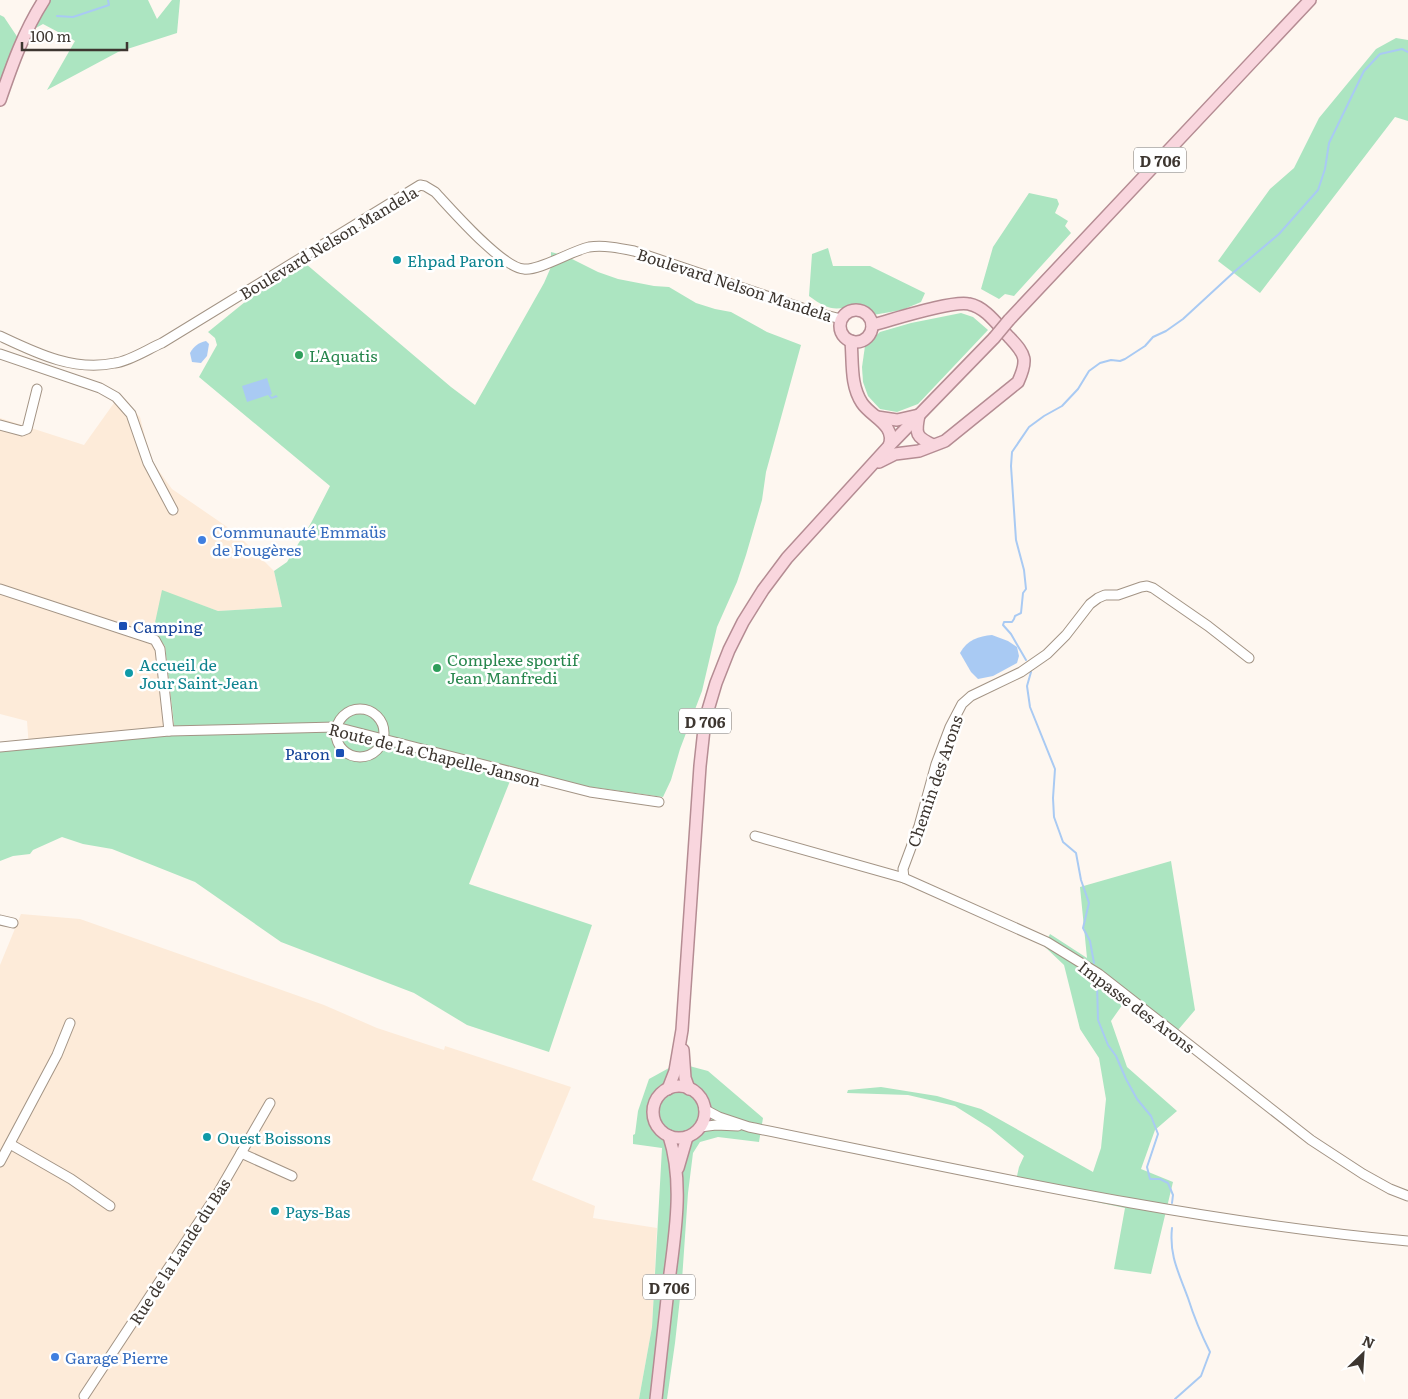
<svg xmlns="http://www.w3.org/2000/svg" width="1408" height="1399" font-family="Literata,serif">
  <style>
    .built { fill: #fdebd9 }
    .green { fill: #ace5c1 }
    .water { fill: #a9caf3 }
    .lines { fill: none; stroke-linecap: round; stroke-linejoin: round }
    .stream { stroke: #a9caf3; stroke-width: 2 }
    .minor-casing { stroke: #a39485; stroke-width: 11 }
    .major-casing { stroke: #b58c93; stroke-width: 14 }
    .minor { stroke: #fff; stroke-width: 9 }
    .major { stroke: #f9d6de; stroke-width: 11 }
    .major-bridge-casing { stroke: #b58c93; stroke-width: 14; stroke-linecap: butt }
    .major-bridge { stroke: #f9d6de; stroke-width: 11 }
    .culture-dot { fill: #0f9aa8; stroke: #fff; stroke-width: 2 }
    .leisure-dot { fill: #2e9e5b; stroke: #fff; stroke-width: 2 }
    .shop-dot { fill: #3f7fe0; stroke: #fff; stroke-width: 2 }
    .transit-dot { fill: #1a4fb4; stroke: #fff; stroke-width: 2 }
    .labels { text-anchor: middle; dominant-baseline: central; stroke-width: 5; stroke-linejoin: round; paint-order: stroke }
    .shield { fill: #fff; stroke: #77726e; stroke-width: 1 }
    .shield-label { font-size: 15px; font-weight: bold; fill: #3d3630 }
    .street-label { font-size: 16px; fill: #3d3630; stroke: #fff }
    .culture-label { font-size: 16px; fill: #0d838f; stroke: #fff; text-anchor: start }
    .leisure-label { font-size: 16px; fill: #27864d; stroke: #fff; text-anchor: start }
    .shop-label { font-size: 16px; fill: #366cbe; stroke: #fff; text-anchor: start }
    .transit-label { font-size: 16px; fill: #164399; stroke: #fff; text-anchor: start }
  </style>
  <rect width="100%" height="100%" fill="#fef7f0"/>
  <!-- built -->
  <g class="built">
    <path d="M119,396L140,417L151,460L172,489L236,533L274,571L282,607L218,611L162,591L165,645L175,733L29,748L27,721L0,714V418L84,445Z"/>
    <path d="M21,914L80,919L324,1005L377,1028L444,1050L445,1046L571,1087L532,1180L595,1206L593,1218L657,1228L652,1327L639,1399H0V965Z"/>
  </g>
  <!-- green -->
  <g class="green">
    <path d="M41,0H148L157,19L172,0H180L177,33L118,52L47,90L75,41L43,24L18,38L0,87V15L4,17L18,38Z"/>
    <path d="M1396,38L1408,40V121L1395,117L1260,293L1218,261L1270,189L1294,168L1319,118L1376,49Z"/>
    <path d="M1029,193L1057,199L1059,204L1055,213L1068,221L1065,226L1071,233L1014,296L1005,294L999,299L981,289L993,247Z"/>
    <path d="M828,248L833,266H870L925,293L921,302L902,310L873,315L856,305C834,311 828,310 809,296L812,254Z"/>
    <path d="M551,252L566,256L598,272L618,279L654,286L669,287L696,303L715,309L731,312L767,332L801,345L766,472L762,500L746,555L737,582L717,627L702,691L680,749L671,780L663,797L577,785L514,771L469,884L592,925L549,1052L467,1025L414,993L281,942L195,882L112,849L83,844L62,837L33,850L30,854L13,856L0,861V751L175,733L165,646L153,632L162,590L218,611L282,607L274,571L287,562L311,523L330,486L199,377L217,345L215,338L208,332L299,258L451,387L475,405L544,283L551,267Z"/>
    <path d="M961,313L973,317L988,330L918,404L897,412L880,409L868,396L863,382L862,367L865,346L880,332L911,323Z"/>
    <path d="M1171,861L1195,1010L1178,1030L1130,994L1111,1021L1127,1067L1177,1111L1155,1130L1141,1169L1173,1182L1151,1274L1114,1269L1125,1208L1015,1185L1019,1167L1024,1156L990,1128L955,1106L908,1095L847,1093L848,1090L881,1087L937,1096L981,1109L1093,1172L1101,1148L1106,1099L1099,1058L1080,1029L1064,965L1044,946L1050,934L1087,958L1080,887Z"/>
    <path d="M678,1063L708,1071L763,1118L759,1142L718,1137L700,1142L693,1153L688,1193L682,1280L675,1343L667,1399H639L652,1327L662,1148L633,1144V1135L635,1134L638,1111L649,1079Z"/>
  </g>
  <!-- water -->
  <g class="water">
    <path d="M206,341L209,344L207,356L201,363L192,362L190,353C194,346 198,343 206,341Z"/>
    <path d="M267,378L272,394L270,395L272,397L276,395L278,397L271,399L268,395L247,402L242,386Z"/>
    <path d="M992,635L1008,641L1017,647L1019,656L1017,663L993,676L978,679L971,672L960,653C967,640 979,636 992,635Z"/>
  </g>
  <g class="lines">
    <!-- stream -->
    <g class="stream">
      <path d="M57,16L73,17L109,5L108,0"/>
      <path d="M1026,660L1011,634L1003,625L1004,622H1012L1014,619L1015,616L1021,613L1023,593L1026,589L1024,570L1016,540L1011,466L1012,452L1029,427L1044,416L1062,406L1078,389L1089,371L1100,363L1111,360L1120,361L1125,359L1145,346L1153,337L1166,331L1183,319L1234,272L1279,234L1318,190L1325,169L1329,143L1364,71L1380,54L1402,49L1408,52"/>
      <path d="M1031,672L1027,686L1030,707L1055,769L1053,798L1054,817L1063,842L1076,853L1081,880L1089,903L1083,928L1090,941L1094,963"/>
      <path d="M1097,983L1098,1020L1108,1045L1116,1056L1126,1079L1137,1099L1151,1116L1158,1134L1147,1167L1150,1179H1160L1168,1183L1173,1195L1172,1203"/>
      <path d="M1172,1228C1169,1256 1179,1273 1188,1298C1194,1317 1201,1334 1210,1352L1201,1376L1175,1399"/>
    </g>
    <defs>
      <g id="minor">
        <path d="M0,336C36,353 74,372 115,363C130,361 148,349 162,343L420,185L425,186L435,192C451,209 502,268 524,269C539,271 571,251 589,247C604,245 619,248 634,251L814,312L841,319"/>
        <path d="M0,354L100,388L116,397L131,414L148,463L173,510"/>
        <path d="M0,425L22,431L27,429L37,389"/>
        <path d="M0,589L155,640L160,649L169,731"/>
        <circle cx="360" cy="733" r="24"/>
        <path d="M0,747L169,731L336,727L590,792L659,802"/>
        <path d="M755,836L904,878L1047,942L1099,974L1311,1140L1363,1174L1390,1189L1408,1196"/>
        <path d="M904,878L903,869L919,826L936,764L950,727L962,704L971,696L1021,672L1047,654L1066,635L1090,604L1098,598L1105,595H1118L1141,587L1147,586L1153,588L1208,626L1249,658"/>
        <path d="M0,920L13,923"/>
        <path d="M704,1109L719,1117L749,1127C967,1171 1185,1221 1408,1241"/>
        <path d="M700,1127L716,1125L738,1126"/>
        <path d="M10,1144L71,1179L110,1206"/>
        <path d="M241,1153L292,1176"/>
        <path d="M0,1162L57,1055L70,1023"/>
        <path d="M84,1396L218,1193L270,1103"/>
      </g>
      <g id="major">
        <path d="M0,100C12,65 24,31 44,0"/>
        <circle cx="856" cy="326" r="16"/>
        <path d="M1009,320L1310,0"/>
        <path d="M872,325C892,320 952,300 969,304C986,307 999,327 1010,338C1026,355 1028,360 1018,382L945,441L919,451L895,454L879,462"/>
        <path d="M851,341C853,362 850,385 862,403C871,417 897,425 889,446"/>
        <path d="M919,415C915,434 916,437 933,445"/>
        <path d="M877,417L897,420L919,415"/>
        <path d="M683,1050L685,1078L689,1089"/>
        <circle cx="679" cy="1112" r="26"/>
        <path d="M668,1089L675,1071L682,1030L700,766L705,720L716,683L729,650L743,622L763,590L787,558L889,446L994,338"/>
        <path d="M678,1168L687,1137"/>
        <path d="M656,1399C660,1360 665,1320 669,1281C675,1234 684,1182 669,1136"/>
      </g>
    </defs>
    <!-- minor casing -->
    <use href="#minor" class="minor-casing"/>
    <!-- major casing -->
    <use href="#major" class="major-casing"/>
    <!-- minor -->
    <use href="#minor" class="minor"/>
    <!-- major -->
    <use href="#major" class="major"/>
    <defs>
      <path id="major-bridge" d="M994,338L1009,320"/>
    </defs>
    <!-- major-bridge casing -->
    <use href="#major-bridge" class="major-bridge-casing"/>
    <!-- major-bridge -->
    <use href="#major-bridge" class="major-bridge"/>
  </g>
  <!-- markers -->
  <g class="culture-dot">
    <circle cx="397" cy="260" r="5"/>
    <circle cx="129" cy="673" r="5"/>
    <circle cx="207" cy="1137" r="5"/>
    <circle cx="275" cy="1211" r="5"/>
  </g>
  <g class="leisure-dot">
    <circle cx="299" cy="355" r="5"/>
    <circle cx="437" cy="668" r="5"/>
  </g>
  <g class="shop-dot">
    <circle cx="202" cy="540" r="5"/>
    <circle cx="55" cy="1357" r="5"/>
  </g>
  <g class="transit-dot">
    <rect x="118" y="621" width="10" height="10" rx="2.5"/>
    <rect x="335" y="748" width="10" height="10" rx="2.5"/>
  </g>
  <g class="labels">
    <!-- shield labels -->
    <g class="shield">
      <rect x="1134" y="147.5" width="52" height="25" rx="4"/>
      <rect x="679" y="708.5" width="52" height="25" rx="4"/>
      <rect x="643" y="1274.5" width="52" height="25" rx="4"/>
    </g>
    <g class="shield-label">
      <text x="1160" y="160">D 706</text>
      <text x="705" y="721">D 706</text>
      <text x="669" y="1287">D 706</text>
    </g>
    <!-- street labels -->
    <g class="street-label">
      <text transform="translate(328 242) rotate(-31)">Boulevard Nelson Mandela</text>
      <text transform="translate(735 284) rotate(18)">Boulevard Nelson Mandela</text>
      <text transform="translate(435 754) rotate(14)">Route de La Chapelle-Janson</text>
      <text transform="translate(934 781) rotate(-71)">Chemin des Arons</text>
      <text transform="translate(1137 1006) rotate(37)">Impasse des Arons</text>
      <text transform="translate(179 1251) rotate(-57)">Rue de la Lande du Bas</text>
    </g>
    <!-- culture labels -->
    <g class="culture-label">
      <text x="407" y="260">Ehpad Paron</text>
      <text x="139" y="664">Accueil de<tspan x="139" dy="18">Jour Saint-Jean</tspan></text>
      <text x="217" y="1137">Ouest Boissons</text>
      <text x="285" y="1211">Pays-Bas</text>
    </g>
    <!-- leisure labels -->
    <g class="leisure-label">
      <text x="309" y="355">L'Aquatis</text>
      <text x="447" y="659">Complexe sportif<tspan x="447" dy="18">Jean Manfredi</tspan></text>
    </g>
    <!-- shop labels -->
    <g class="shop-label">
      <text x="212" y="531">Communauté Emmaüs<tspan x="212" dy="18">de Fougères</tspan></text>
      <text x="65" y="1357">Garage Pierre</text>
    </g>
    <!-- transit labels -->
    <g class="transit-label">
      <text x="133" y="626">Camping</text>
      <text x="330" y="753" text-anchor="end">Paron</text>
    </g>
  </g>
  <!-- north arrow -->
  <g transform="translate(1363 1354) rotate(25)" stroke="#ffffff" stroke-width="4" paint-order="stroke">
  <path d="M0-4L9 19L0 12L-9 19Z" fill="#3d3630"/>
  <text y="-8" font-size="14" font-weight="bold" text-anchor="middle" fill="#3d3630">N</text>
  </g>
  <!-- scale -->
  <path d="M22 42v8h105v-8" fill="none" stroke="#3d3630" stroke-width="2.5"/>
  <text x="30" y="42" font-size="15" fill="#3d3630" stroke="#ffffff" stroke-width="4" paint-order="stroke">100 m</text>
</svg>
